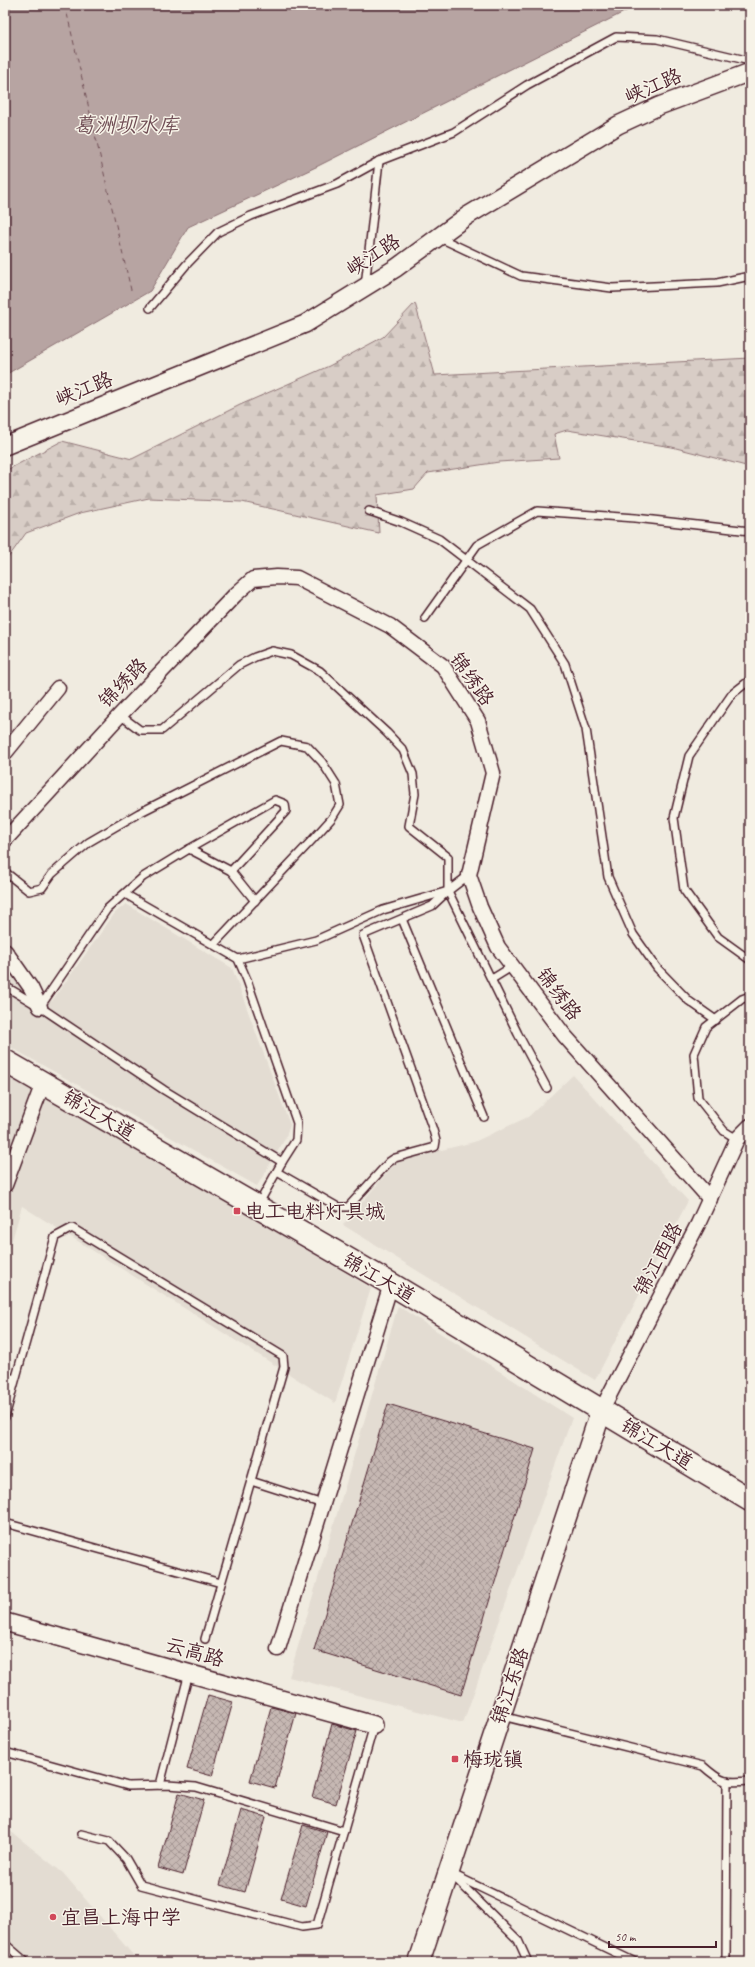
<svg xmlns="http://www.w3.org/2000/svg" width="755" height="1967" font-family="Caveat,'LXGW WenKai TC',sans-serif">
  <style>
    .built { fill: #e3dcd2 }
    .forest { fill: url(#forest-firs); stroke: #917678 }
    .water { fill: #b7a4a2; stroke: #8b6f72 }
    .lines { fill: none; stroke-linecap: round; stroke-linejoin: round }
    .ferry { stroke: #704e55; stroke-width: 1; stroke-dasharray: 5 4; stroke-linecap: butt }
    .building { fill: url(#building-cross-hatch); stroke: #4a1f2b }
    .service-casing { stroke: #4a1f2b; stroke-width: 10 }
    .minor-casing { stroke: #4a1f2b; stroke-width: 17 }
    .tertiary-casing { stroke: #4a1f2b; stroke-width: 20 }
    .secondary-casing { stroke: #4a1f2b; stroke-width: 23 }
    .primary-casing { stroke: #4a1f2b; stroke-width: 25 }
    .service { stroke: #f7f3e8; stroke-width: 7 }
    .minor { stroke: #f7f3e8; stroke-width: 14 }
    .tertiary { stroke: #f7f3e8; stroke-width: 17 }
    .secondary { stroke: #f7f3e8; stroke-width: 20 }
    .primary { stroke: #f7f3e8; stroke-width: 22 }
    .poi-dot { fill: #d1495b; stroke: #f7f3e8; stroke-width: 1.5 }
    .labels { text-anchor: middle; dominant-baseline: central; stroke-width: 3; stroke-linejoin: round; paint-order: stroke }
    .street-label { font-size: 20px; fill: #4a1f2b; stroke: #f7f3e8 }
    .poi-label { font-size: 20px; fill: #4a1f2b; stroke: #f7f3e8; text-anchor: start }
    .water-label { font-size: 21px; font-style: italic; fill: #704e55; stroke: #f7f3e8 }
  </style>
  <defs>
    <pattern id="forest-firs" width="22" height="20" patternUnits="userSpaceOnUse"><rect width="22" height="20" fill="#d8cdc6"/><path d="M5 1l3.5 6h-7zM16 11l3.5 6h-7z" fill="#bbb0aa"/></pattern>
    <pattern id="building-cross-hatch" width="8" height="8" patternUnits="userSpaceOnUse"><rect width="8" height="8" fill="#c6b8b3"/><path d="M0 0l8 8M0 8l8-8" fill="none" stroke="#a39592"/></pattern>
  </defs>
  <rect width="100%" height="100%" fill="#f0ebe0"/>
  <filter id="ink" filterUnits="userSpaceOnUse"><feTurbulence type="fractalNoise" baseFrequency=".025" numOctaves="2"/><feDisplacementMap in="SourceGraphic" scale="8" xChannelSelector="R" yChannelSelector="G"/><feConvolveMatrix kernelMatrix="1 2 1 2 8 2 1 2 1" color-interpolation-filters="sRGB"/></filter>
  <g filter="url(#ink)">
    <!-- built -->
    <g class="built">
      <path d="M126,904L232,968L290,1125L285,1139L257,1186L5,1044V969L52,1001L115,913Z"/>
      <path d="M5,1073L59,1103L371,1288L335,1403L22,1206L5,1264Z"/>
      <path d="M573,1075L688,1201L595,1380L343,1225L397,1161L474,1142L528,1117Z"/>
      <path d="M398,1306L572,1418L463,1723L289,1677Z"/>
      <path d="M5,1827L63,1873L139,1962H5Z"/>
    </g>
    <!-- forest -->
    <path class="forest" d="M415,303L435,375L750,358V467L672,447L567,430L554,434L559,458L499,462L428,473L414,489L377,495L379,533L242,502L149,498L80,513L26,533L5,562V471L62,441L132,459L240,405L329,366L383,337Z"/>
    <!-- water -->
    <path class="water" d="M5,5H638L318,166L188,227L150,291L5,375Z"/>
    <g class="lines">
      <!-- ferry -->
      <path class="ferry" d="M65,5L131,290"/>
    </g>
    <!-- building -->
    <g class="building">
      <path d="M388,1404L535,1449L461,1695L314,1650Z"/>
      <path d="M208,1695L233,1702L212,1776L187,1769Z"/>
      <path d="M271,1707L296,1713L275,1788L250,1781Z"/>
      <path d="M332,1724L357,1731L336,1804L312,1797Z"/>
      <path d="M179,1793L204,1800L183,1875L158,1868Z"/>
      <path d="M241,1810L266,1817L245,1892L220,1885Z"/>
      <path d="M303,1825L327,1832L306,1906L281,1899Z"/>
    </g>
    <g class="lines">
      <defs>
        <g id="service">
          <path d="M438,237L521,276L612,288L717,283L750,276"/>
          <path d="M365,286L379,161"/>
          <path d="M150,308L186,265L218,232L251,216L337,184L379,161L454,132L527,85L616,37L657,39L750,61"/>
          <path d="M369,511L401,522L439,539L530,609L565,664L586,729L608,877L633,934L657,968L689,1001L716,1020"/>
          <path d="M425,618L477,545L537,511L635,518L750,531"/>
          <path d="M750,680L732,694L689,756L674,818L684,890L718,937L750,960"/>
          <path d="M120,715L140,730H162L239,665L255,657L272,651L291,655L320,671L387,733L403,750L413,774L415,794L409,826L448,857V891L518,1034L547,1088"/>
          <path d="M189,849L231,871L255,901"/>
          <path d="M5,872L29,891L42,888L52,874L89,842L139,813L281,741L307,746L322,762L336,784L340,805L332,818L313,839L214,944"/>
          <path d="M125,894L238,959L247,980L297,1123L296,1140L282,1162"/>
          <path d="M402,919L484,1117"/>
          <path d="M238,959L316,940L383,910L448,891L469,875"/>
          <path d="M492,979L513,966"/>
          <path d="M5,986L40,1007L164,1090L282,1162L258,1205"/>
          <path d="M40,1007L107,909L143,877L189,849L275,800L285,804L286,811L231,871"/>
          <path d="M737,1139L724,1131L698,1098L694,1054L706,1027L742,999L750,996"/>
          <path d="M277,1172L338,1207H348L389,1162L395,1158L435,1147L436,1141L433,1130L363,935L432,906L448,891"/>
          <path d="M5,1376L15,1379"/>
          <path d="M5,1417L55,1237L72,1228L283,1356L284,1367L205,1639"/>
          <path d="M251,1481L323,1504"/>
          <path d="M5,1523L221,1583"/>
          <path d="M502,1716L703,1766C722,1783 725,1783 750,1781"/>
          <path d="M5,1752L128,1786L167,1785L196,1787L344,1831"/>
          <path d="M160,1785L189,1673"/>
          <path d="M81,1834L109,1841L126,1859L141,1885L302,1927L317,1925L374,1725"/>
          <path d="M450,1873L635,1962"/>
          <path d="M453,1876L518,1940L528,1962"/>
          <path d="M5,1944L26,1962"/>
          <path d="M726,1962L727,1781"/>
        </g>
        <g id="minor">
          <path d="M5,753L58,688"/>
          <path d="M5,840L120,715L235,595L253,579L277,577L297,578L390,626L443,666L478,721L493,773L469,875L480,907L498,947L564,1035L710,1199"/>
          <path d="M5,951L31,988L40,1007"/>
          <path d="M5,1185L43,1083"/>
          <path d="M601,1411L698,1224L737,1139L750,1126"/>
          <path d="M278,1649L391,1284"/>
        </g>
        <g id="tertiary">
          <path d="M5,446L305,324L396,268L467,216L618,125L659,106L750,72"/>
          <path d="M5,1622L374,1725"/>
        </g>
        <path id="secondary" d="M419,1962L601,1411"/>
        <path id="primary" d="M5,1061L391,1284L750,1500"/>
      </defs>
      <!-- service casing -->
      <use href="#service" class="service-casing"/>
      <!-- minor casing -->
      <use href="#minor" class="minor-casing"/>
      <!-- tertiary casing -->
      <use href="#tertiary" class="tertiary-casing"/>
      <!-- secondary casing -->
      <use href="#secondary" class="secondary-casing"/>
      <!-- primary casing -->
      <use href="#primary" class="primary-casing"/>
      <!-- service -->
      <use href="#service" class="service"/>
      <!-- minor -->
      <use href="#minor" class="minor"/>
      <!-- tertiary -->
      <use href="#tertiary" class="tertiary"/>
      <!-- secondary -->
      <use href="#secondary" class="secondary"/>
      <!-- primary -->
      <use href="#primary" class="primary"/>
    </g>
  </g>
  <!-- markers -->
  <g class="poi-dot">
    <rect x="233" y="1207" width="8" height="8" rx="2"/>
    <rect x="451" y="1755" width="8" height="8" rx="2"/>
    <circle cx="53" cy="1917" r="4"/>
  </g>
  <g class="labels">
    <!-- street labels -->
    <g class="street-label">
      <text transform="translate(653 86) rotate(-23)">峡江路</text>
      <text transform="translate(373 255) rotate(-33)">峡江路</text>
      <text transform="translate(84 389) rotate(-22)">峡江路</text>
      <text transform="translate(472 679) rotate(54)">锦绣路</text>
      <text transform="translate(123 683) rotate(-46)">锦绣路</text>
      <text transform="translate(559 994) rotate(53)">锦绣路</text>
      <text transform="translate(99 1115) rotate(30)">锦江大道</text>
      <text transform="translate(658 1259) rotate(-62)">锦江西路</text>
      <text transform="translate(379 1278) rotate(30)">锦江大道</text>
      <text transform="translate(657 1444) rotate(31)">锦江大道</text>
      <text transform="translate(195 1652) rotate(16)">云高路</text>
      <text transform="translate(510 1686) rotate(-72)">锦江东路</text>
    </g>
    <!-- poi labels -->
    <g class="poi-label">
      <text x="245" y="1211">电工电料灯具城</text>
      <text x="463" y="1759">梅珑镇</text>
      <text x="61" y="1917">宜昌上海中学</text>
    </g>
    <!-- water labels -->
    <g class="water-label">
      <text x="126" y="125">葛洲坝水库</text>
    </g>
  </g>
  <!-- margin -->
  <rect width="755" height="1967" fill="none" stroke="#f7f3e8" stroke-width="20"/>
  <rect x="10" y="10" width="735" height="1947" fill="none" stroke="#4a1f2b" stroke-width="1.5" filter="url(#ink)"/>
  <!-- scale -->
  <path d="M609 1941v6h107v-6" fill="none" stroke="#4a1f2b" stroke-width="2"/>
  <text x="615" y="1941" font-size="12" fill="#4a1f2b" stroke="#f7f3e8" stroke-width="3" paint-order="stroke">50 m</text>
</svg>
